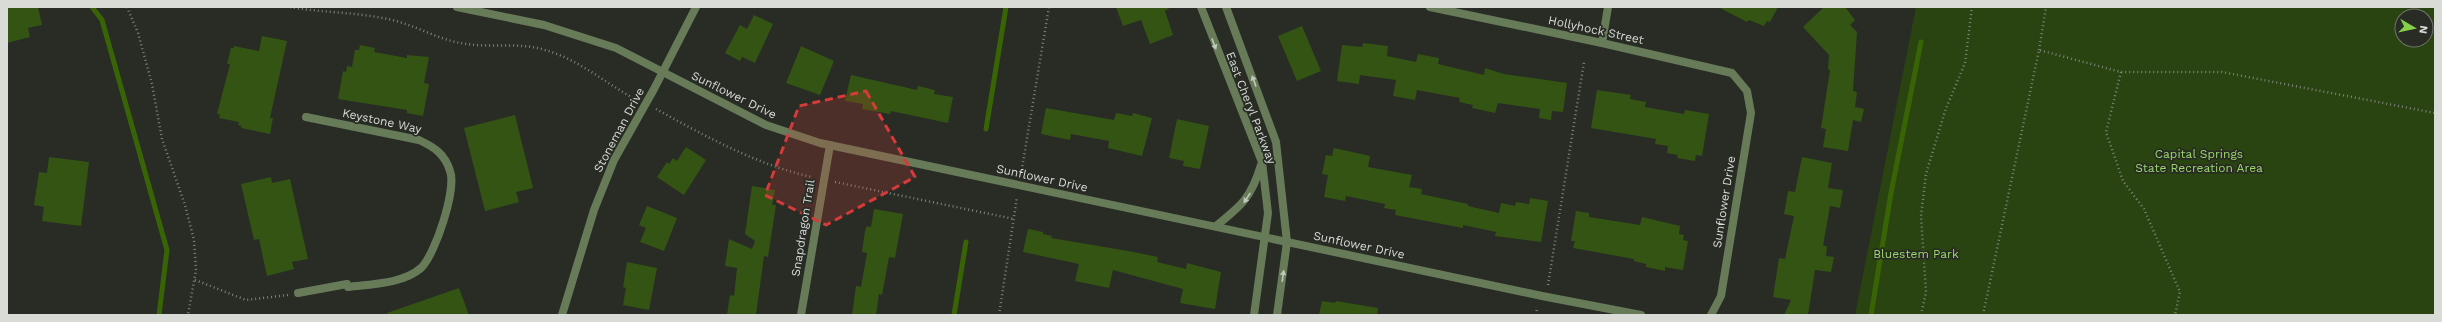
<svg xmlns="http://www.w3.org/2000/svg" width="2442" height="322" font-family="'Work Sans',sans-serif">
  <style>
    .green { fill: #294410; fill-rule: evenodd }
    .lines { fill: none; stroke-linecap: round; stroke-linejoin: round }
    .stream { stroke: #386405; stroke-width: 5 }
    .building { fill: #335413 }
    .path { stroke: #7f837d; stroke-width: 2.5; stroke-dasharray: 1 3; stroke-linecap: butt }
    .service { stroke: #677b59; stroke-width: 8 }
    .minor { stroke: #677b59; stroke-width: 8 }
    .tertiary { stroke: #677b59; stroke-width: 8 }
    .oneway { fill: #c1c8bd }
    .marked { fill: #d63a39; fill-opacity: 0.2; stroke: #d63a39; stroke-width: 3; stroke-dasharray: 8 5; stroke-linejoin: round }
    .labels { text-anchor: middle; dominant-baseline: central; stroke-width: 3.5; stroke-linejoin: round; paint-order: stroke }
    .street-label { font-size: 12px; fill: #d8dbd6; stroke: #282c25 }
    .park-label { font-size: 12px; fill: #9ad769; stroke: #282c25 }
  </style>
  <rect width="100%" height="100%" fill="#282c25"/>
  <!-- green -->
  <path class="green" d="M1916,7H2435V315H1855ZM2402,16H2426V40H2402Z"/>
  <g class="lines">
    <!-- stream -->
    <g class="stream">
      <path d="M92,7L102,20L167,250L159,315"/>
      <path d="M986,129L1006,7"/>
      <path d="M954,315L966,242"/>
      <path d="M1871,315L1891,193L1921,42"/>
    </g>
  </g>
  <!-- building -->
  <g class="building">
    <path d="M7,7H38L42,25L28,28L30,37L7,43Z"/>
    <path d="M1116,7H1171L1165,11L1173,35L1150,44L1141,20L1123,26Z"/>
    <path d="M1718,7H1778L1770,22L1767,21L1764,26L1749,20L1747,22Z"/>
    <path d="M1824,7H1845L1855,20L1850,25L1857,32L1853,91L1857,92L1855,107L1864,109L1861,122L1853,120L1848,151L1823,147L1826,129L1821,128L1830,70L1828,69L1829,55L1803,27Z"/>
    <path d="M754,15L773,24L755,63L742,57L740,61L725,53L740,25L747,29Z"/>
    <path d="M1302,26L1321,71L1297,81L1278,36Z"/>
    <path d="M262,36L287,41L270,118H273L270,134L241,128L242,126L238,125L239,122L219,118L220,114H217L230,64H227L231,48H234V46L259,51Z"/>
    <path d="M1363,43L1388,46L1387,56L1416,62L1418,54L1439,58L1438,64L1484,75L1485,68L1504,74L1567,83L1563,112L1552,111L1551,120L1539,118L1540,109L1498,103L1495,113L1472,108L1473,105L1459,102L1460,98L1417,90L1415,100L1393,96L1396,80L1360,75L1359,84L1337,81L1342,45L1362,47Z"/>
    <path d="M360,45L375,48L374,52L407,58V55L429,57L424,83L429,84L423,116L407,113V110L338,99L343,71L346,72L347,66L352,67L355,50H359Z"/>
    <path d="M801,46L834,61L820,95L786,83Z"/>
    <path d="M851,75L917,90L918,86L935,90L934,94L953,97L948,123L891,111L890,114L862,109L863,104L845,101Z"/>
    <path d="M1597,90L1631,95L1630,99L1646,102L1645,107L1684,114L1685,110L1709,114L1702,156L1696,155L1695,161L1677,158L1678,155L1667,153L1668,146L1655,144L1656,139L1591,128Z"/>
    <path d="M1046,108L1114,120L1116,113L1132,116L1133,113L1152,118L1142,156L1108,148L1109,141L1071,134L1070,140L1041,134Z"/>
    <path d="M515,115L533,188L516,192L519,202L485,211L464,128Z"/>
    <path d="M1177,119L1209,126L1200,169L1183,166L1184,161L1169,158Z"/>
    <path d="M686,147L706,160L684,195L657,177L667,162L669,164L673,158L677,161Z"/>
    <path d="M1334,148L1370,156L1368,167L1412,175L1409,187L1422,189L1421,194L1468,204V206L1499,213L1501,203L1515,206L1516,202L1529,204L1530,198L1548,201L1541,242L1495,236L1496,232L1463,225V228L1395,215L1396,210L1384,208L1385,204L1346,196L1345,201L1324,197L1328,175L1322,174L1326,155L1332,156Z"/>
    <path d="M49,157L89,162L81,226L42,221L44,207L34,205L39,172L47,173Z"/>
    <path d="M1802,157L1832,163L1828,188L1843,190L1840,208L1830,206L1823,246H1827L1826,256L1834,257L1831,272L1815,270L1808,315H1784L1791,300L1773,297L1779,258L1785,259L1794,216L1784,214L1788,191L1795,192Z"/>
    <path d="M271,177L272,183L290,179L308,259L292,262L294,269L267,276L259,239L254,240L241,184Z"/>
    <path d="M752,186L775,190L772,205H776L768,257L764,256L756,315H727L730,295L734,296L737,268L725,266L729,239L752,249L755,241L745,234Z"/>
    <path d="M647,206L677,218L664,251L640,242L646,228L639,225Z"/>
    <path d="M874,209L903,214L895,258L889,257L882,295L879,294L876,315H852L856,286L861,287L867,253L862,252L865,231L867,226L871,227Z"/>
    <path d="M1576,211L1589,213V217L1640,225L1642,217L1680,226L1679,234L1684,235L1683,240L1688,241L1683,270L1665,267V271L1646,267V264L1634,261V259L1573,248L1575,241H1571Z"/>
    <path d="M1028,229L1043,232V234L1052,236L1051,238L1134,252L1158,257L1157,262L1186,269L1187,263L1221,272L1215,309L1180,303L1183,289L1113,270L1109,288L1075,281L1079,264L1023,252Z"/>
    <path d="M627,262L657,268L649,310L623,305L626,288L623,287Z"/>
    <path d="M459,288L469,315H388L387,313Z"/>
    <path d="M1322,301L1335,303L1336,301L1378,308L1377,315H1319Z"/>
  </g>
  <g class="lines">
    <!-- path -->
    <g class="path">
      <path d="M127,7L138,33L152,84L162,139L185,205L194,240L196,270L188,315"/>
      <path d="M290,7C324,13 359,12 392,20C418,26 440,41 467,44C492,48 520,42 545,50C578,59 605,83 635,99"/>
      <path d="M2039,50L2046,7"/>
      <path d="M2121,72L2106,132L2123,181L2144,209L2180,292L2175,315"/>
      <path d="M656,109C705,136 757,165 812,177"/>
      <path d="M1021,174L1049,7"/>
      <path d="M835,182L1014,219"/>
      <path d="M195,280L246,300L288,295"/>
      <path d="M1548,285L1584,62"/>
      <path d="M999,315L1017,197"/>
      <path d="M1536,315L1537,308"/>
      <path d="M1921,315L1926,292L1921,216L1926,174L1945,111L1965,63L1972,7"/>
      <path d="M1983,315L2039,50L2121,72H2222L2435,113"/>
    </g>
    <!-- service -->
    <path class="service" d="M298,293L347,284"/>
    <!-- minor -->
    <g class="minor">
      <path d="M457,7L544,25L616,48L766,125L820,143L1542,296L1641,315"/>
      <path d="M1430,7L1602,43L1732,73L1747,91L1751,113L1721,296L1711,315"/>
      <path d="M1602,43L1608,7"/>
      <path d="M306,117L419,140C434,147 445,154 450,171C457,189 435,255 421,268C403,284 370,284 348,287"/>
      <path d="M562,315L594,210L614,160L654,89L696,7"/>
      <path d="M801,315L830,145"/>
    </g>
    <!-- tertiary -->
    <g class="tertiary">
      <path d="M1201,7L1262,162L1268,213L1254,315"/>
      <path d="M1226,7L1276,142L1287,242L1277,315"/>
      <path d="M1216,226C1242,205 1251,198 1261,165"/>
    </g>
  </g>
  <!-- one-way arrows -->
  <defs><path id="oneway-solid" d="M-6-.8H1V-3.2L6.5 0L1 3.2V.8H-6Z"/></defs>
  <g class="oneway">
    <use href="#oneway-solid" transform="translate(1214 44) rotate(70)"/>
    <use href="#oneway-solid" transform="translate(1254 81) rotate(-110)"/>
    <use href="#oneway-solid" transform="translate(1247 198) rotate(123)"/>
    <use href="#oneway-solid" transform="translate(1283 276) rotate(-82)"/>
  </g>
  <!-- marked area -->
  <path class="marked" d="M866,91L915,177L826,225L765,195L799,106Z"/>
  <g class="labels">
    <!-- street labels -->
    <g class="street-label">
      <text transform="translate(1596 30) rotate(12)">Hollyhock Street</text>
      <text transform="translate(734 95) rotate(26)">Sunflower Drive</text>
      <text transform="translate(1251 108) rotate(69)">East Cheryl Parkway</text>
      <text transform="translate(382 121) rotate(12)">Keystone Way</text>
      <text transform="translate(619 130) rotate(-62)">Stoneman Drive</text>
      <text transform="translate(1042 178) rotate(12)">Sunflower Drive</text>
      <text transform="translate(1724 202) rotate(-81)">Sunflower Drive</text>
      <text transform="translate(803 228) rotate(-81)">Snapdragon Trail</text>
      <text transform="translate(1359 245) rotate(12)">Sunflower Drive</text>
    </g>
    <!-- park labels -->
    <g class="park-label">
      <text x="2199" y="154">Capital Springs<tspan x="2199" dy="14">State Recreation Area</tspan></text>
      <text x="1916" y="254">Bluestem Park</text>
    </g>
  </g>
  <!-- border -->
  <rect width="2442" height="322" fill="none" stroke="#d8dbd6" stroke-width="16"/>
  <!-- north arrow -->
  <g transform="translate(2414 28) rotate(99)"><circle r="19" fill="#282c25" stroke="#6e726c"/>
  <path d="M0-3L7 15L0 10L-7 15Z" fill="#88cf49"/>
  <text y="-6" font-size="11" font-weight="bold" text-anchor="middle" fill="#d8dbd6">N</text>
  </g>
</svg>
